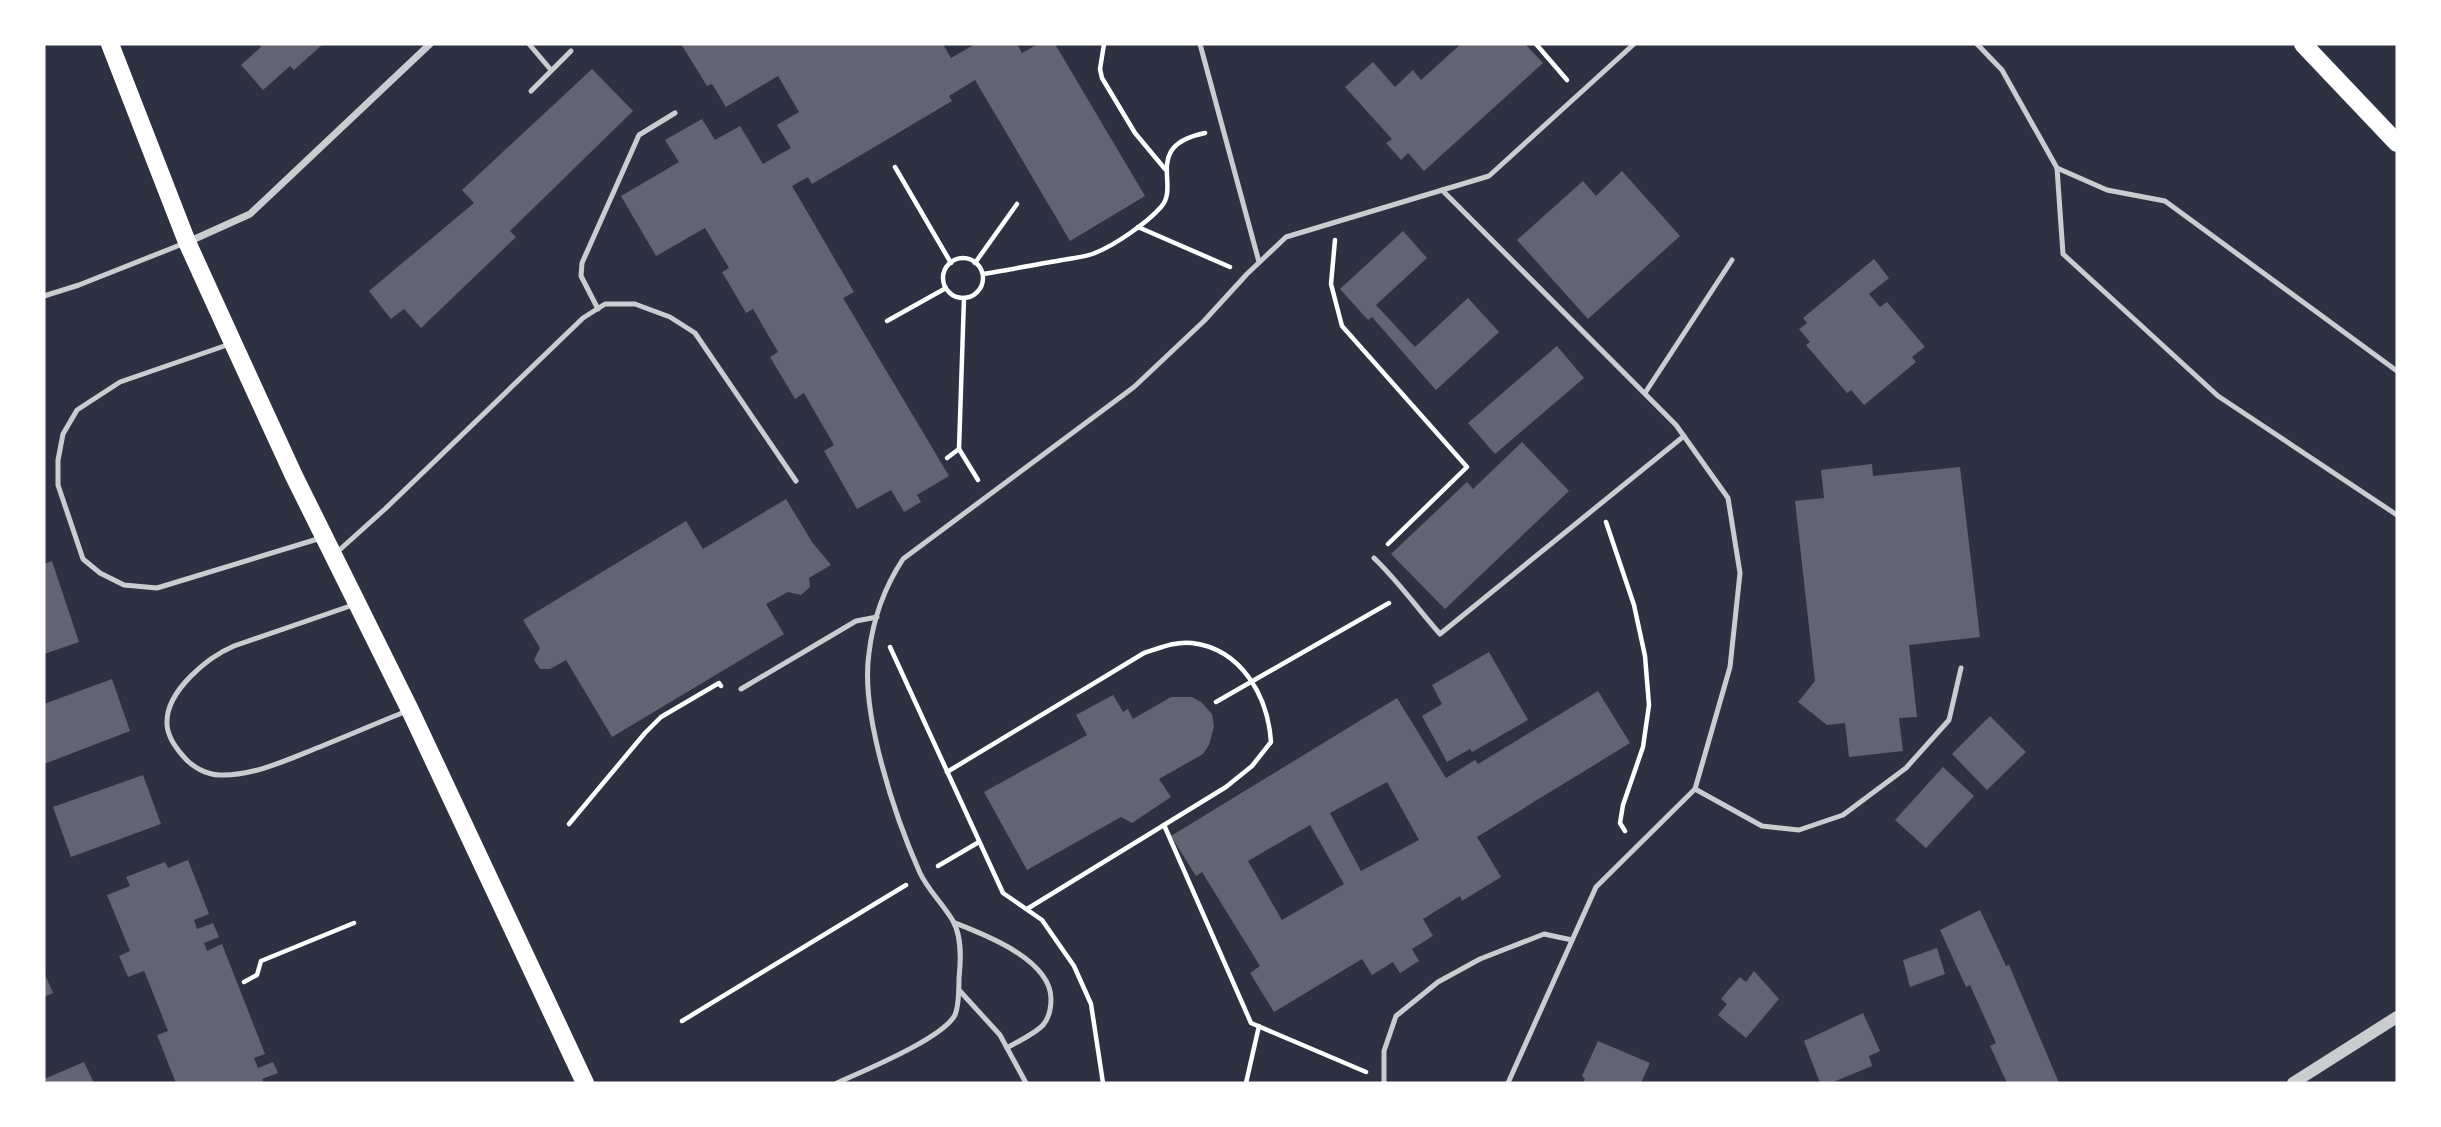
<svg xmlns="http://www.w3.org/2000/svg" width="2441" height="1127" font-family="'Times New Roman',serif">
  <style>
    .building { fill: #626471; fill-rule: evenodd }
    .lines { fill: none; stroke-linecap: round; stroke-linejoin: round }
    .path { stroke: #fff; stroke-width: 4.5 }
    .service { stroke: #caccd0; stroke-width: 5 }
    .minor { stroke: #caccd0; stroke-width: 7 }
    .tertiary { stroke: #caccd0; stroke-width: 12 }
    .primary { stroke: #fff; stroke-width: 18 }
  </style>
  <rect width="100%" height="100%" fill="#2d3142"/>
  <!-- building -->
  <g class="building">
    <path d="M260,44H323L294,70L290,66L263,90L241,65L261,47Z"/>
    <path d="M681,44H943L951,58L975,44H1017L1022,53L1038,44H1055L1145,196L1070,241L975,80L949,96L952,101L812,184L808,177L792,186L854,292L843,298L949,476L917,495L921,502L904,512L891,490L857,509L824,451L834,445L804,393L795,399L770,357L778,352L753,309L746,313L722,272L729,268L705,228L656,256L621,196L679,162L665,140L702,119L715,140L740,126L763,164L791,148L777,125L799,112L778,76L726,107L712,84L707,86Z"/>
    <path d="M1461,44H1525L1543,63L1424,171L1408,153L1401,160L1386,143L1392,139L1345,87L1373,62L1395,87L1413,70L1421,80Z"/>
    <path d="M592,69L633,111L510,231L516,237L421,328L404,309L391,319L369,291L474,203L462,190Z"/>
    <path d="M1622,171L1680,236L1588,319L1517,240L1583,181L1596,196Z"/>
    <path d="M1403,231L1427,258L1376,305L1415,347L1468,298L1499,332L1436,390L1372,317L1368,320L1340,289Z"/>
    <path d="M1874,259L1889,278L1869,294L1880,307L1887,302L1925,347L1912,357L1916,362L1864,405L1851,390L1847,393L1806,345L1810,342L1799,329L1807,323L1803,318Z"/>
    <path d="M1557,346L1584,378L1495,454L1468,423Z"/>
    <path d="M1522,442L1569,491L1445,609L1391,554L1467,482L1473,489Z"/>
    <path d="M1872,464L1873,476L1960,467L1980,637L1909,645L1917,717L1899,718L1903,751L1849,757L1845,723L1827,725L1798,702L1815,681L1795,501L1824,498L1821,470Z"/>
    <path d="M786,499L812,542L831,565L809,578L810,587L801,595L788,592L766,604L784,634L612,737L566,660L550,669H540L534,660L540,648L523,620L686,521L703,549Z"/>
    <path d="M52,561L79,642L44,654V564Z"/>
    <path d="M1489,652L1528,720L1472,752L1470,749L1447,762L1422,716L1442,704L1432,685Z"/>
    <path d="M112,679L130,731L44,764V704Z"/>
    <path d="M1598,691L1630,743L1477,837L1501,877L1462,901L1460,896L1423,919L1433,936L1412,949L1419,961L1400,973L1393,962L1372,975L1362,959L1274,1012L1250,973L1260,966L1202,872L1196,876L1171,836L1397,698L1446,778L1475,760L1478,764ZM1387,782L1419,840L1361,871L1330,813ZM1310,825L1344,884L1282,920L1248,861Z"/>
    <path d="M1113,695L1123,712L1128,709L1133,719L1171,697H1192L1202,703L1212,714L1214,726L1209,745L1203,754L1159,779L1171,797L1132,823L1121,817L1027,870L984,792L1087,735L1076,715Z"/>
    <path d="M1990,716L2026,752L1987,790L1952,754Z"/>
    <path d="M1943,767L1974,796L1926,848L1895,820Z"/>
    <path d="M143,775L161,824L71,857L53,807Z"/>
    <path d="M188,860L209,914L194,920L197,929L213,923L219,937L204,943L207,951L222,944L265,1054L254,1058L258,1068L273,1062L278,1073L262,1079L264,1083H176L157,1035L168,1031L145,973L144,971L128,977L119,956L130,951L107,895L130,886L126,877L165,862L168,868Z"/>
    <path d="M1980,910L2006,966L2009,965L2059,1083H2007L1990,1046L1996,1043L1970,985L1966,987L1940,930Z"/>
    <path d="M1937,948L1945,974L1910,987L1903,960Z"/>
    <path d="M1754,971L1779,999L1746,1038L1718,1015L1727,1004L1721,999L1730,988L1740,977L1746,982Z"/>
    <path d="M44,972L53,993L44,997Z"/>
    <path d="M1863,1013L1880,1051L1869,1056L1872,1066L1831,1083H1820L1804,1041Z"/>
    <path d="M1598,1041L1650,1063L1641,1083H1583L1585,1079L1582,1076Z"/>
    <path d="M84,1062L94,1083H44V1079Z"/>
  </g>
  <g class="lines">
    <!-- path -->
    <g class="path">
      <path d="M1104,44L1100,69L1102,78L1135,133L1165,169"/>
      <path d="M1536,44L1567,80"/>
      <path d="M895,167L951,263"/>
      <path d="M1138,227L1230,267"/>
      <path d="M1335,240L1331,284L1342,326L1467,467L1388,544"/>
      <circle cx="963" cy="278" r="20"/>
      <path d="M975,263L1017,204"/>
      <path d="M983,274C1008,270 1033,265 1057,261C1069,258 1083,258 1095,253C1115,245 1147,223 1161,207C1181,185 1142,146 1205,133"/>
      <path d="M964,298L959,449L978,480"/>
      <path d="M887,321L946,288"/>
      <path d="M947,458L959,449"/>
      <path d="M1606,522L1634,605L1645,656L1649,705L1643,747L1623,805L1620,823L1625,831"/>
      <path d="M890,647L1003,893L1042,920L1074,966L1091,1004L1103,1083"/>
      <path d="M1216,702L1389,603"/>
      <path d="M947,772L1144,653C1160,648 1175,641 1192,643C1242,649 1268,697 1271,742L1252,766L1226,787L1027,909"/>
      <path d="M569,824L645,733L661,717L719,683L721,686"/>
      <path d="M1164,825L1251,1023L1366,1072"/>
      <path d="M938,866L979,842"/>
      <path d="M244,982L257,975L261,961L354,923"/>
      <path d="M682,1021L906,885"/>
      <path d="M1246,1083L1259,1026"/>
    </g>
    <!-- service -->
    <g class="service">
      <path d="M529,44L551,70"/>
      <path d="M1200,44L1259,262"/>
      <path d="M1977,44L2002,70L2057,168L2063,254L2218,396L2397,515"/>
      <path d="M531,91L571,51"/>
      <path d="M2057,168L2107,190L2165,201L2397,371"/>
      <path d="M1442,190L1676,425L1728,498L1740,573L1730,667L1695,789L1596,887L1508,1083"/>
      <path d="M44,296L79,285L185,243"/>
      <path d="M598,309L581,276L582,263L639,135L675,113"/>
      <path d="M230,344L120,382L77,410L63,434L58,460V485L83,559L100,573L124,585L157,588L321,538"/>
      <path d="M1645,393L1732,260"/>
      <path d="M335,554L385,509L583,318L605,304H635L670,317L695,333L796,481"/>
      <path d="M1374,558C1398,581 1418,609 1440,634L1684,436"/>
      <path d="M353,605L234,646C208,657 166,691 167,723C167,735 175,747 183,756C191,766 206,775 220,775C253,776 287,760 317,748C347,736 377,723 407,711"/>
      <path d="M741,689L856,621L877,617"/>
      <path d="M1695,789L1762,826L1799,830L1843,815L1906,768L1949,720L1961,668"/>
      <path d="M955,923C986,935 1051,960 1051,999C1051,1007 1049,1018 1043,1025C1035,1034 1018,1041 1007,1048"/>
      <path d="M959,990L1000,1035L1026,1083"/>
      <path d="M837,1083C863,1071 942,1039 955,1015C959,1005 959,988 959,978C961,959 962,937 953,921C943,904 928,890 920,873C895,817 860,713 869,653C873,619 884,588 903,559L1134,387L1204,321L1247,274L1286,237L1489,176L1634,44"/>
      <path d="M1384,1083V1051L1396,1016L1438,982L1480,959L1544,934L1572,940"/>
    </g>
    <!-- minor -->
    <path class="minor" d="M188,242L250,214L430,44"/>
    <!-- tertiary -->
    <path class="tertiary" d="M2293,1083L2397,1017"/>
    <!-- primary -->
    <g class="primary">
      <path d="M110,44L187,242L233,343L294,476L410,710L585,1083"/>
      <path d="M2303,44L2397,143"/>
    </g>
  </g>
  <!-- border -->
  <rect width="2441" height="1127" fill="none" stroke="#ffffff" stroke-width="91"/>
</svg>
